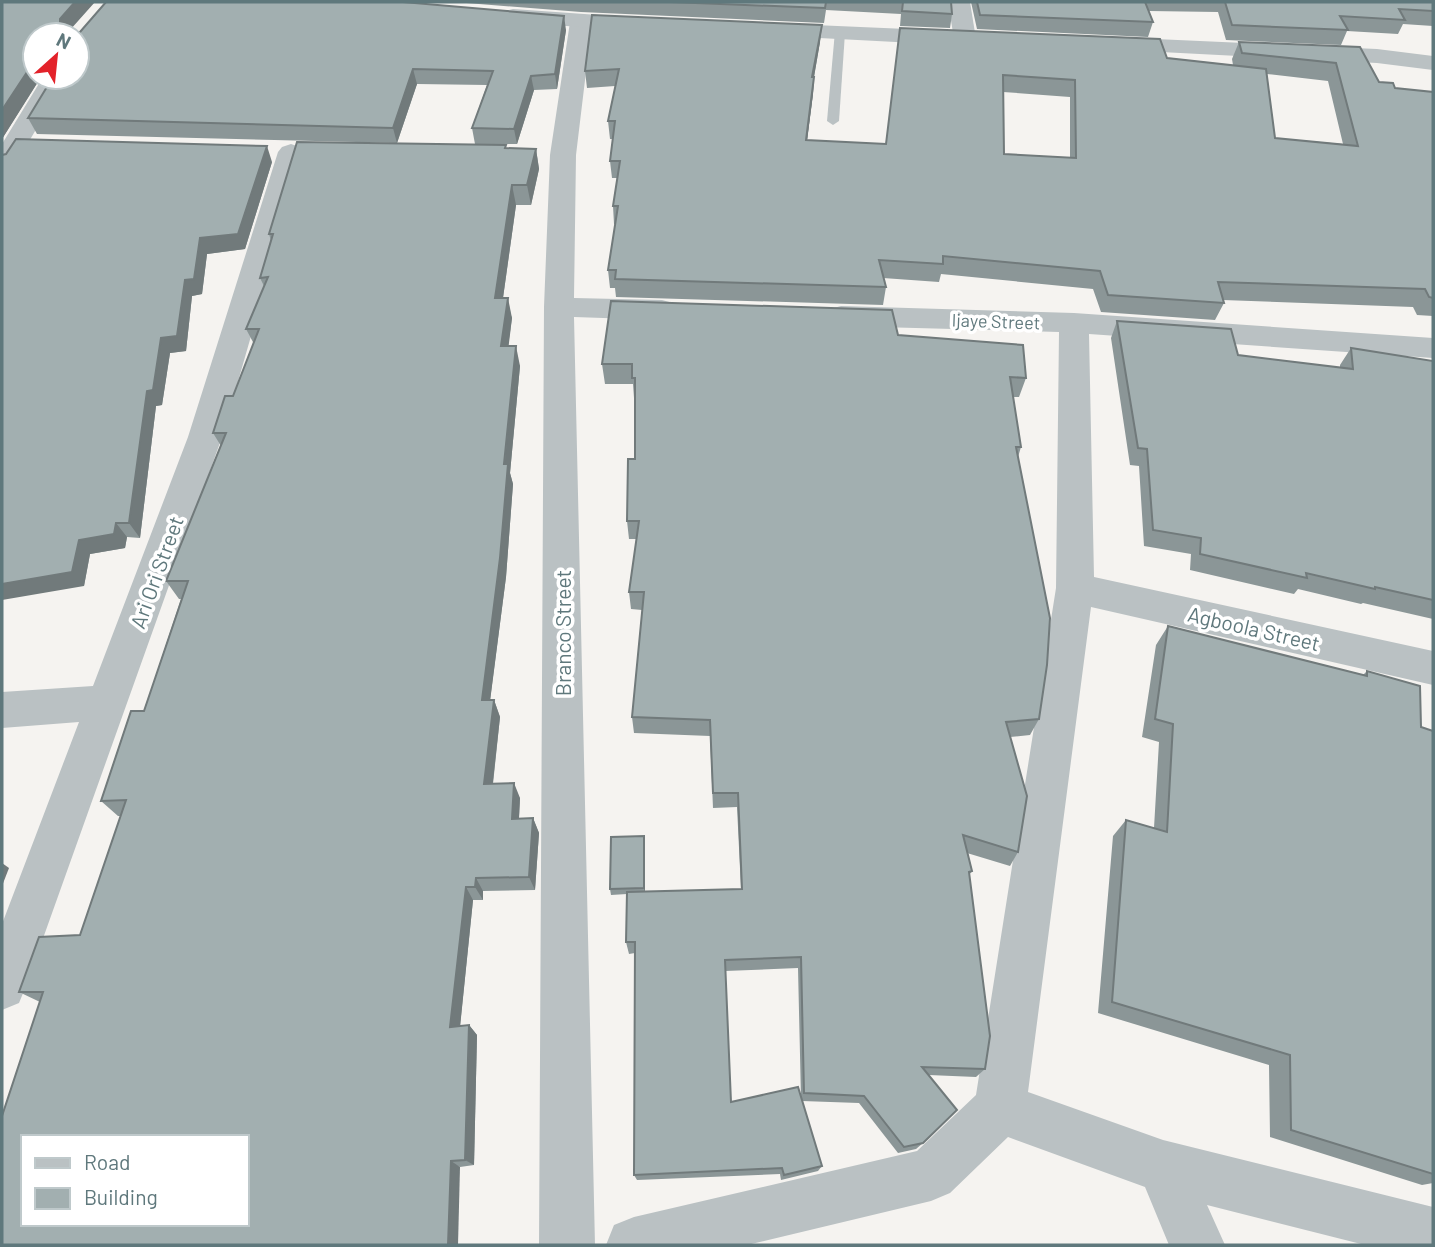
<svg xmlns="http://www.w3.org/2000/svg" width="1435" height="1247" font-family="Barlow,sans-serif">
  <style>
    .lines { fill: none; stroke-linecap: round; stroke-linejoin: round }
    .service { fill: #bac1c3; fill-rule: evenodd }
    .minor { fill: #bac1c3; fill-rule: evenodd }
    .tertiary { fill: #bac1c3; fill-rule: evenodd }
    .wall { fill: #8b9697; fill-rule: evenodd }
    .shaded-wall { fill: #717a7b }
    .building { fill: #a2afb0; stroke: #717a7b; stroke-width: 2; fill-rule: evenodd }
    .labels { text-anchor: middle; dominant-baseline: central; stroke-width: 7; stroke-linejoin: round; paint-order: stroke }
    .far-street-label { font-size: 18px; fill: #5f787c; stroke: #fff }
    .street-label { font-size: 21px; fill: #5f787c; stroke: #fff }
  </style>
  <rect width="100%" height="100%" fill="#f5f3f0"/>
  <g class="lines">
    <!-- service -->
    <path class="service" d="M835,31L845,33L839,121L833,125L827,121Z"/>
    <!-- minor -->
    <g class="minor">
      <path d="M948,2H970L976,39L973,44H957L954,39Z"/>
      <path d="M581,15L589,17L592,22L576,155L574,298L662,300L673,303L677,310L673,317L662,320L574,317L595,1245H539L544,307L550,155L570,22L573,17Z"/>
      <path d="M43,77H67L15,165L11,171L2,173V144Z"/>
      <path d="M291,144L300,147L304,152L222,437L26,986L19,1003L2,1010V924L79,722L2,728V692L93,686L188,437L278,152L282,147Z"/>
      <path d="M841,306L1074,313L1433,338V358L1089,334L1094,577L1433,651V685L1091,607L1028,1092L1163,1140L1433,1207V1245H1365L1207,1205L1225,1245H1169L1145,1187L1008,1137L950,1193L931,1201L747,1245H606L614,1225L634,1217L917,1151L976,1095L1056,588L1059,332L841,326L830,323L826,316L830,309Z"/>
    </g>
    <!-- tertiary -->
    <g class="tertiary">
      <path d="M513,9L641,18L649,20L652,25L649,30L641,32L505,21L502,16L505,11Z"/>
      <path d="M768,23L953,31L961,33L964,38L961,43L953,45L760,35L757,30L760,25Z"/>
      <path d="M1111,37L1377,49L1433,56V70L1377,63L1103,49L1100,44L1103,39Z"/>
    </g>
  </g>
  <!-- wall -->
  <g class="wall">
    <path d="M2,2L70,30L72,34L566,30L557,89L534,90L517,144H475L472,128L487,85L417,84L397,143L37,134L28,118L77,77L35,35V77H41L2,139Z"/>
    <path d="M454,2H951L952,14L950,28L900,26L901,14L826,10L824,23L581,12Z"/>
    <path d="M971,2H1433V26L1403,24L1398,34L1347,31L1341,45L1226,40L1218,12L1149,11L1153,22L1148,37L977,29Z"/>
    <path d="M900,28L1233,65L1232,59L1239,42L1360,47L1379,82L1395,88L1433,92V316L1417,315L1413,307L1223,300L1224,303L1215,320L1101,312L1093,289L941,274L939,282L883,278L886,287L883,305L616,297L615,288H610L608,270L616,224H614L613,206L617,178H612L610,161L613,139H610L608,121L615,86L587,88L585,71L820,42L814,77L813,94L807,140L886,144ZM1267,74L1328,81L1343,144L1275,138ZM1003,92L1070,97V158L1004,154Z"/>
    <path d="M507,148L536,149L539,169L531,205H516L503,298L512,318L508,346L520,366L510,473L513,484L506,577L490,700H494L500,717L493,784L520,798L519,819L533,818L539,833L535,890L483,891V900H473L460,1026L469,1025L477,1035L474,1165L460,1167L40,1002L19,992L80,935L121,816H118L101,801L144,711L181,599H179L166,581L221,446L213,433L233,396L254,344L246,329L264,286L260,278L271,241L269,234Z"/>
    <path d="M2,155L272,162L245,249L207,254L202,294L192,296L186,351L170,353L162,405L156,406L140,538L127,537L125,548L90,554L84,586Z"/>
    <path d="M1117,321L1238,355L1340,368V365L1351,348L1433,361V619L1363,603L1361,604L1298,589L1294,594L1190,570L1191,554L1144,546L1139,466L1130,465L1111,338Z"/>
    <path d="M898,335L1026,378L1019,397H1013L1021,447L1018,457L1039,719L1030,735L1010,737L1018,852L1010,866L967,853L972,871L969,875L985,1069L976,1077L929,1075L923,1143L916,1149L898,1153L859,1103L802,1101L822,1166L818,1171L781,1180L780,1174L637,1180L634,1175L635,953L629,954L626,942L627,894L611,895L610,889L645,842V892L741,889L737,807L713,808L710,736L634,733L632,717L642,610L631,609L629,592L637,539H629L627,521L635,459V398H634L633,384H605L602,364ZM798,968L801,1098L731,1102L725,971Z"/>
    <path d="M1168,626L1363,675L1367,671L1421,727L1433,731V1183L1422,1185L1270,1137L1269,1065L1098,1013L1113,836L1126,820L1154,828L1159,742L1142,737L1156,645Z"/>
  </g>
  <!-- shaded-wall -->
  <g class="shaded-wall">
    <path d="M75,2H95L70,30L73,35H68L60,22V19Z"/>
    <path d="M564,16L566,30L557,89L555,74Z"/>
    <path d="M822,25L820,42L811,94L812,77Z"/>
    <path d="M35,60V77H41L2,139V110Z"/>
    <path d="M413,69L417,84L397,143L393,128Z"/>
    <path d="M531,76L534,90L517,144L514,129Z"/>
    <path d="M814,77L813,94L805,157L806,140Z"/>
    <path d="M267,146L272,162L245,249L207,254L202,294L192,296L186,351L170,353L162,405L156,406L140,538L129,523L147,391L161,338L185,280L200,238Z"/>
    <path d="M536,149L539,169L531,205L527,185Z"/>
    <path d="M512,185L516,205L500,319L495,298Z"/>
    <path d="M508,298L512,318L506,367L501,346Z"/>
    <path d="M516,346L520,366L510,473L513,484L506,577L488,717L482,700Z"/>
    <path d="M116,523L127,537L125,548L90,554L84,586L2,600V584L79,540Z"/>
    <path d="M494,700L500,717L491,799L484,784Z"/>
    <path d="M514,783L520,798L518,834L512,819Z"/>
    <path d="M533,818L539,833L535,890L529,877Z"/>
    <path d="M644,836L645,842V893L644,888Z"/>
    <path d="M2,863L9,868L2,886Z"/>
    <path d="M476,878L483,891V900L475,887Z"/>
    <path d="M466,887L473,900L459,1037L450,1027Z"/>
    <path d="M469,1025L477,1035L474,1165L465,1160Z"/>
    <path d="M451,1161L460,1167L458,1245H448Z"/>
  </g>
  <!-- building -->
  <g class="building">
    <path d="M2,2H75L60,19V22L67,23L68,34L80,32L106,2H403L564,16L555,74L531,76L514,129L472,128L493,71L413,69L393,128L28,118L53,77H77V35H35V60L2,110Z"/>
    <path d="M670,2H826L825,8Z"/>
    <path d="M903,2H951L952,14L902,11Z"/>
    <path d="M977,2H1145L1153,22L980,15Z"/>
    <path d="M1225,2H1433V11L1399,9L1405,20L1340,16L1348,30L1232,25Z"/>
    <path d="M592,15L822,25L812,77H814L806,140L886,144L900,28L1160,39L1167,58L1266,69L1275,138L1358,146L1336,63L1242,53L1239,42L1360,47L1379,82L1393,83L1395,88L1433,92V298L1429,297L1425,289L1218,282L1224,303L1108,295L1100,271L943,256V264L879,260L886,287L615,279L616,270H608L618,206H613L620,161H610L615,121H608L619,69L585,71ZM1003,75L1075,80L1076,158L1004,154Z"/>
    <path d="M16,139L267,146L238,234L200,238L194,279L185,280L177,336L161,338L153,390L147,391L129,523H116L114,534L79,540L72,572L2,584V155L6,154Z"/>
    <path d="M297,142L506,145L505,148L536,149L527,185H512L495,298H508L501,346H516L504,464H508L500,558L482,700H494L484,784L514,783L512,819L533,818L529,877L476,878L475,887H466L450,1027L469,1025L465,1160L451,1161L448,1245H2V1116L43,992H19L39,937L80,935L126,800L101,801L131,711H144L188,581H166L226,433H213L225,396H233L259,329H246L268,277L260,278L273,234H269ZM23,1137H247V1224H23Z"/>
    <path d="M611,301L892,310L898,335L1023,345L1026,378L1010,377L1021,447H1016L1050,618L1047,665L1039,719L1006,722L1027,796L1018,852L963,835L972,871L969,872L990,1036L985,1069L922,1067L957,1110L923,1143L904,1147L864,1096L804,1093L801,957L725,960L731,1102L798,1087L822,1166L784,1175L782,1168L634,1175L635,942H626L627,892L742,889L738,793H713L710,720L632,717L644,592H629L639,521H627L628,459H635V378H632V364H602Z"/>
    <path d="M1117,321L1231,329L1238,355L1353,369L1351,348L1433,361V600L1375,587V589L1306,573L1307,578L1200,554L1201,538L1153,530L1147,449L1138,448Z"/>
    <path d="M1168,626L1367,676V671L1420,686L1421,727L1433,731V1174L1291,1130L1290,1055L1112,1002L1126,820L1167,832L1173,724L1155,719Z"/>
    <path d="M644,836V888L610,889L611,837Z"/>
  </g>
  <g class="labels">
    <!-- far-street labels -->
    <g class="far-street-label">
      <text transform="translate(996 321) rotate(2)">Ijaye Street</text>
    </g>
    <!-- street labels -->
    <g class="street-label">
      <text transform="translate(156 572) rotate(-70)">Ari Ori Street</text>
      <text transform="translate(1254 628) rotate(13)">Agboola Street</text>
      <text transform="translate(562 633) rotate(-90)">Branco Street</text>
    </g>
  </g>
  <!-- border -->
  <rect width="1435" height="1247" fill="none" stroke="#5f787c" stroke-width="7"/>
  <!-- legend -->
  <rect x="21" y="1135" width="228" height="91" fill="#ffffff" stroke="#bfc9cb" stroke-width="2"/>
  <rect x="35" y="1158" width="35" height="10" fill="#bac1c3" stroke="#bfc9cb" stroke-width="2"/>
  <text x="84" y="1170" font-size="21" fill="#5f787c">Road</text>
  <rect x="35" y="1188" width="35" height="21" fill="#a2afb0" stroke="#bfc9cb" stroke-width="2"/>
  <text x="84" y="1205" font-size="21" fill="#5f787c">Building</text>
  <!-- north arrow -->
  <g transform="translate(56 56) rotate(27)"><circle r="33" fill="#ffffff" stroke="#bfc9cb" stroke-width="2"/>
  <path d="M0-5L12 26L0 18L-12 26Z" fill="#e3222a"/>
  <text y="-10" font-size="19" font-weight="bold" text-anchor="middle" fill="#5f787c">N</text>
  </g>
</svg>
